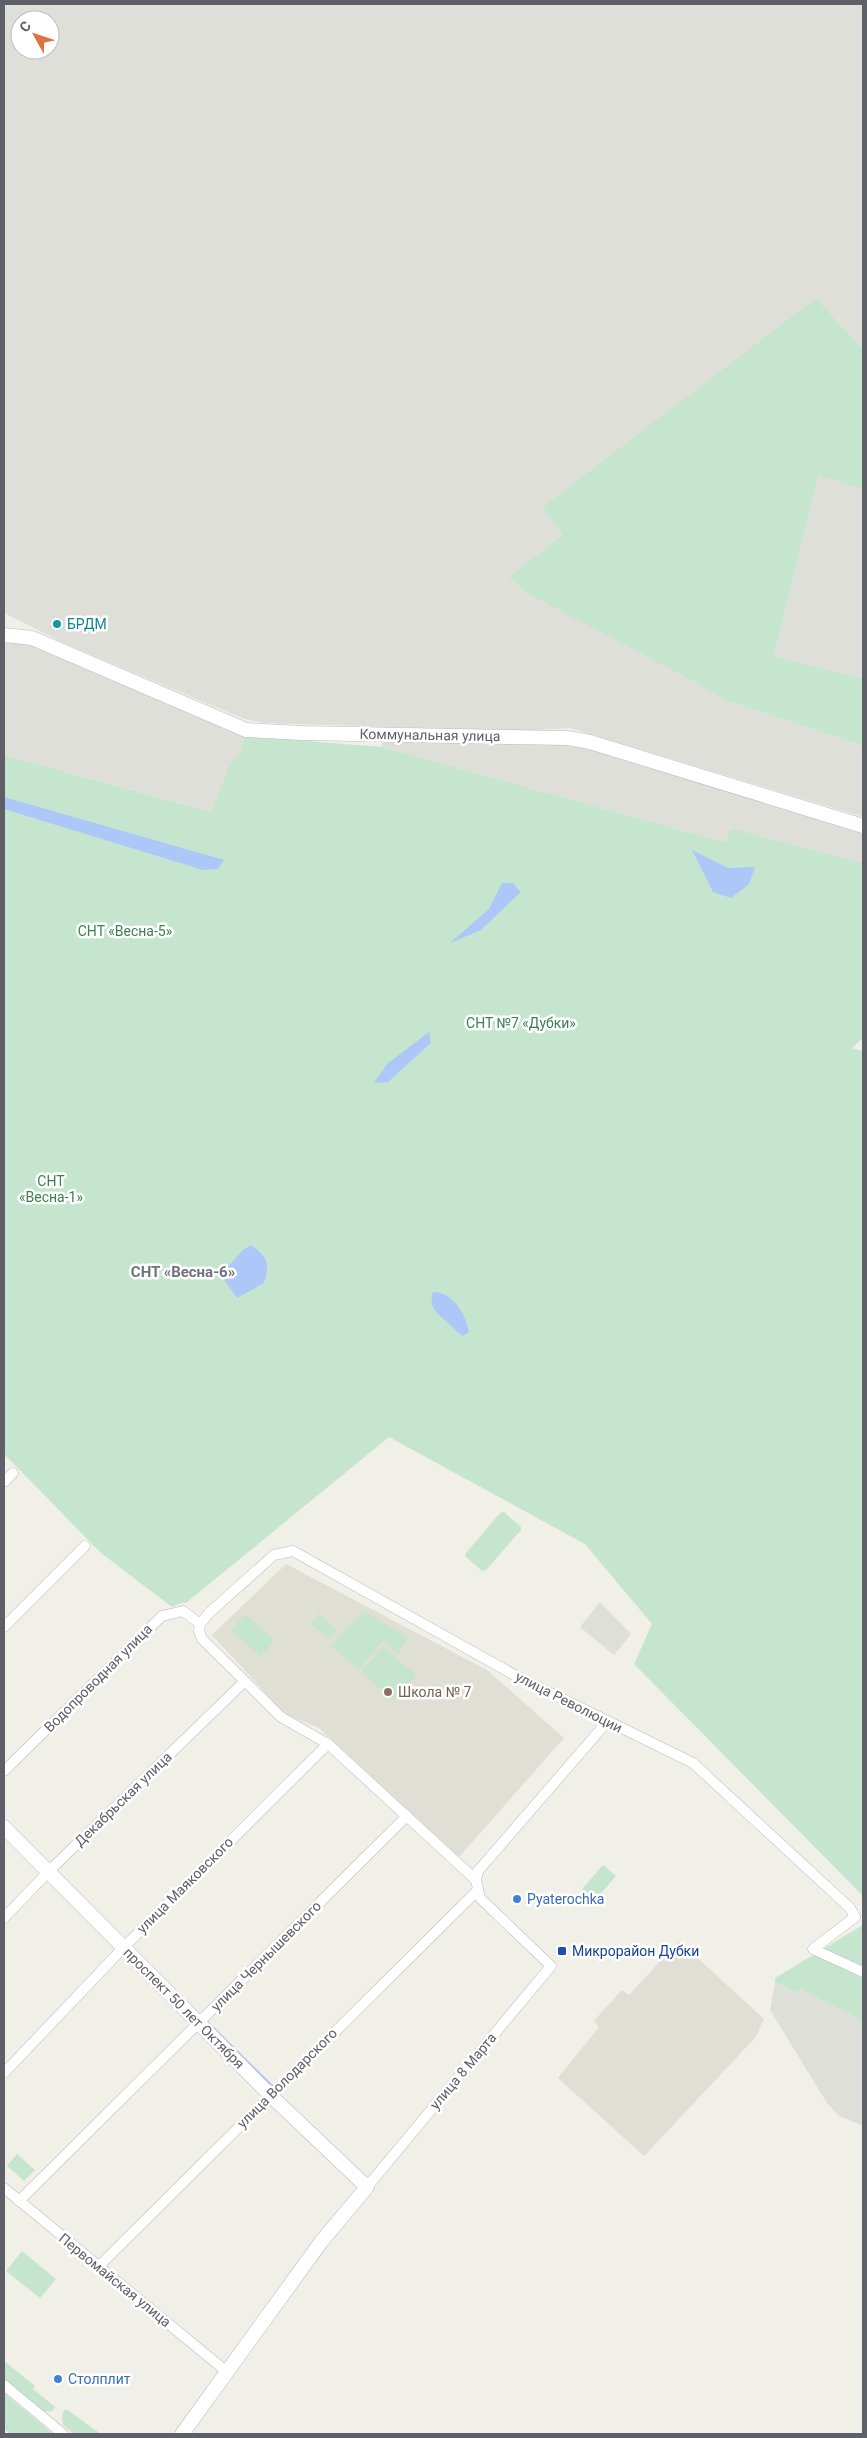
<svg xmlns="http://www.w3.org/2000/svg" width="867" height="2438" font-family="Roboto,sans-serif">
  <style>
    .industrial { fill: #dfdfda; fill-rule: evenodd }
    .education { fill: #e0dfd6 }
    .green { fill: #c6e5ce }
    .water { fill: #aec7f9 }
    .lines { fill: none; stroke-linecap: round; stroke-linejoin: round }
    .stream { stroke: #aec7f9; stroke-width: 2.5 }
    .street-casing { stroke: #babac0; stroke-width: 11 }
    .secondary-casing { stroke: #b9bac0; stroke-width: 15 }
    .street { stroke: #fff; stroke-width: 10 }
    .secondary { stroke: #fff; stroke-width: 14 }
    .culture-dot { fill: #0f9aa8; stroke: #fff; stroke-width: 2 }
    .education-dot { fill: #8d6e63; stroke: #fff; stroke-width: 2 }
    .shop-dot { fill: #3f7fe0; stroke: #fff; stroke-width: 2 }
    .transit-dot { fill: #1a4fb4; stroke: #fff; stroke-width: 2 }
    .labels { text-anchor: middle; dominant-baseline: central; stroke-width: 5; stroke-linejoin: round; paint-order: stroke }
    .culture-label { font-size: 14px; fill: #0d838f; stroke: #fff; text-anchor: start }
    .street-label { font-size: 14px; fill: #5f6067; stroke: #fff }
    .park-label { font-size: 14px; fill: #3b814f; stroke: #fff }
    .education-label { font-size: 14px; fill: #785e54; stroke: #fff; text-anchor: start }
    .shop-label { font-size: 14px; fill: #366cbe; stroke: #fff; text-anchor: start }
    .transit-label { font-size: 14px; fill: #164399; stroke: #fff; text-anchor: start }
    .neighbourhood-label { font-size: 15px; font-weight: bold; fill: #707279; stroke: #fff }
  </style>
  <rect width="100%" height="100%" fill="#f0f0e8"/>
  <!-- industrial -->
  <g class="industrial">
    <path d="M4,4H863V349L816,298L544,510L563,534L724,700L863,746V817L570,728L519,731L265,723L244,719L64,643L4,613ZM20,20H50V50H20Z"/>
    <path d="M818,474L863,489V679L774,656Z"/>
    <path d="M4,640L24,642L245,736L241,750L228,768L213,812L4,755Z"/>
    <path d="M381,736L562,740L863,831V863L731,828L724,842L382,747Z"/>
    <path d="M600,1602L631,1634L614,1655L580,1627Z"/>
    <path d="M775,1983L797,1993L800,1989L863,2021V2126L839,2116L827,2103L770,2010Z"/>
  </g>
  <!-- education -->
  <g class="education">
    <path d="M286,1564L487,1670L564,1738L459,1857L319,1728L285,1714L212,1635Z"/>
    <path d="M679,1941L764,2019L755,2038L644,2156L558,2078L599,2027L594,2021L601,2013L622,1990L629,1995Z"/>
  </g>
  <!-- green -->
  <g class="green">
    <path d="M816,298L863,349V489L818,475L774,656L863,679V746L724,700L714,692L527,593L509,577L563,535L544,510V506Z"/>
    <path d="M245,736L382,747L724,842L731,828L863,863V1038L852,1048L863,1051V1896L634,1664L652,1624L585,1544L389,1437L186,1603H181L172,1607L101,1553L4,1454V755L212,812L228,768L241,750Z"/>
    <path d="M504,1512L521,1527V1530L486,1570L482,1571L465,1556L466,1553L500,1513Z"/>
    <path d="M363,1611L409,1637L398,1654L383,1641L359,1670L331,1646Z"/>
    <path d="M319,1613L337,1630L329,1639L310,1623Z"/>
    <path d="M245,1614L275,1640L261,1657L231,1630Z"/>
    <path d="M383,1646L416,1675L394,1701L361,1672Z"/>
    <path d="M603,1865L616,1876L595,1900L582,1889Z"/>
    <path d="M863,1925V2021L800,1989L798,1993L775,1983V1978Z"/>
    <path d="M17,2154L35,2170L24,2181L7,2166Z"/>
    <path d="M22,2251L56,2279L40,2298L6,2271Z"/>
    <path d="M4,2361L35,2386L33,2389L55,2407L52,2411L43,2412L4,2379Z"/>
    <path d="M4,2393L53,2434H10L4,2429Z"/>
    <path d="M66,2409L101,2434H74L63,2425L62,2414Z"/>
  </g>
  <!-- water -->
  <g class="water">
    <path d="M4,797L224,860L218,869L203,870L4,809Z"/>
    <path d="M692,850L728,868L755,867L749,884L731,898L713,892Z"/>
    <path d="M502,883H513L521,892L481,930L450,943L489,909Z"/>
    <path d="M429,1032L431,1043L388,1082L374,1083L387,1064Z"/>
    <path d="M251,1245C268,1258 270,1262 264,1283L237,1298L224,1280L223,1272L243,1250Z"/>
    <path d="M433,1292C453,1291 466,1315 469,1332L463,1336C456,1332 453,1327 447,1322C437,1313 428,1308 433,1292Z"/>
  </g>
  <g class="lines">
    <!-- stream -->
    <path class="stream" d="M206,2021L272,2086"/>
    <defs>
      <g id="street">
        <path d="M4,1482L13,1473"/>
        <path d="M4,1627L85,1546"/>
        <path d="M4,1771L162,1616L183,1611L200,1624"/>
        <path d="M476,1880L328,1744L281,1717L202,1639L199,1631L200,1624L209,1613L274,1555L293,1551L518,1677L693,1763L850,1908L855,1917L813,1949L863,1972"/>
        <path d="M4,1918L48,1872L244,1682"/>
        <path d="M4,2073L124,1947L328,1744"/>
        <path d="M367,2187L551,1966L480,1898L476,1880L478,1871L607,1722"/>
        <path d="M4,2188L227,2372"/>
        <path d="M19,2201L407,1816"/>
        <path d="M99,2266L477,1891"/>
        <path d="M4,2385L63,2434"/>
      </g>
      <g id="secondary">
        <path d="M4,635L32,638L246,730L302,733L567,738L590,742L863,826"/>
        <path d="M4,1827L270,2095L367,2187L321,2242L182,2434"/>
      </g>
    </defs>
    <!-- street casing -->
    <use href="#street" class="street-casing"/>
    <!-- secondary casing -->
    <use href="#secondary" class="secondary-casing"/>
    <!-- street -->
    <use href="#street" class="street"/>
    <!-- secondary -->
    <use href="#secondary" class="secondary"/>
  </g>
  <!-- markers -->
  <circle class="culture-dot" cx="57" cy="624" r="5"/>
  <circle class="education-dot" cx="388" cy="1692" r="5"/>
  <g class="shop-dot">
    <circle cx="517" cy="1899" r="5"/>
    <circle cx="58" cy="2379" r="5"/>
  </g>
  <rect class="transit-dot" x="557" y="1946" width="10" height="10" rx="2.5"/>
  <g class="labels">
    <!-- culture labels -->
    <g class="culture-label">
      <text x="67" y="624">БРДМ</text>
    </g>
    <!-- street labels -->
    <g class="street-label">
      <text transform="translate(430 735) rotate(1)">Коммунальная улица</text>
      <text transform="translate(98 1678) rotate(-45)">Водопроводная улица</text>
      <text transform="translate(569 1702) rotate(27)">улица Революции</text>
      <text transform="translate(123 1799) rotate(-44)">Декабрьская улица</text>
      <text transform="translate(185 1885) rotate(-45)">улица Маяковского</text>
      <text transform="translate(266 1956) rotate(-45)">улица Чернышевского</text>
      <text transform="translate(184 2008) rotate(45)">проспект 50 лет Октября</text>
      <text transform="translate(463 2071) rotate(-50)">улица 8 Марта</text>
      <text transform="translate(287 2078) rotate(-45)">улица Володарского</text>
      <text transform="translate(115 2280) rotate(39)">Первомайская улица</text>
    </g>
    <!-- park labels -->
    <g class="park-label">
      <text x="125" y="931">СНТ «Весна-5»</text>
      <text x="521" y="1023">СНТ №7 «Дубки»</text>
      <text x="51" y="1181">СНТ<tspan x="51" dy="16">«Весна-1»</tspan></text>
    </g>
    <!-- education labels -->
    <g class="education-label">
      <text x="398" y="1692">Школа № 7</text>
    </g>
    <!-- shop labels -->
    <g class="shop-label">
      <text x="527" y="1899">Pyaterochka</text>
      <text x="68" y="2379">Столплит</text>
    </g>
    <!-- transit labels -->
    <g class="transit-label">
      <text x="572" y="1951">Микрорайон Дубки</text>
    </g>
    <!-- neighbourhood labels -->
    <g class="neighbourhood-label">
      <text x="183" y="1272">СНТ «Весна-6»</text>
    </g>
  </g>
  <!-- border -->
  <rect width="867" height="2438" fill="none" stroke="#5f6067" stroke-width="10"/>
  <!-- north arrow -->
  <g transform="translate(35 35) rotate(310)"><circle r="24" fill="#ffffff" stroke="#bfbfc2"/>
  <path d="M0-4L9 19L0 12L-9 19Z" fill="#de7240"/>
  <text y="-8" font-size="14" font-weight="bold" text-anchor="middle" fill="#5f6067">С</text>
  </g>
</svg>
